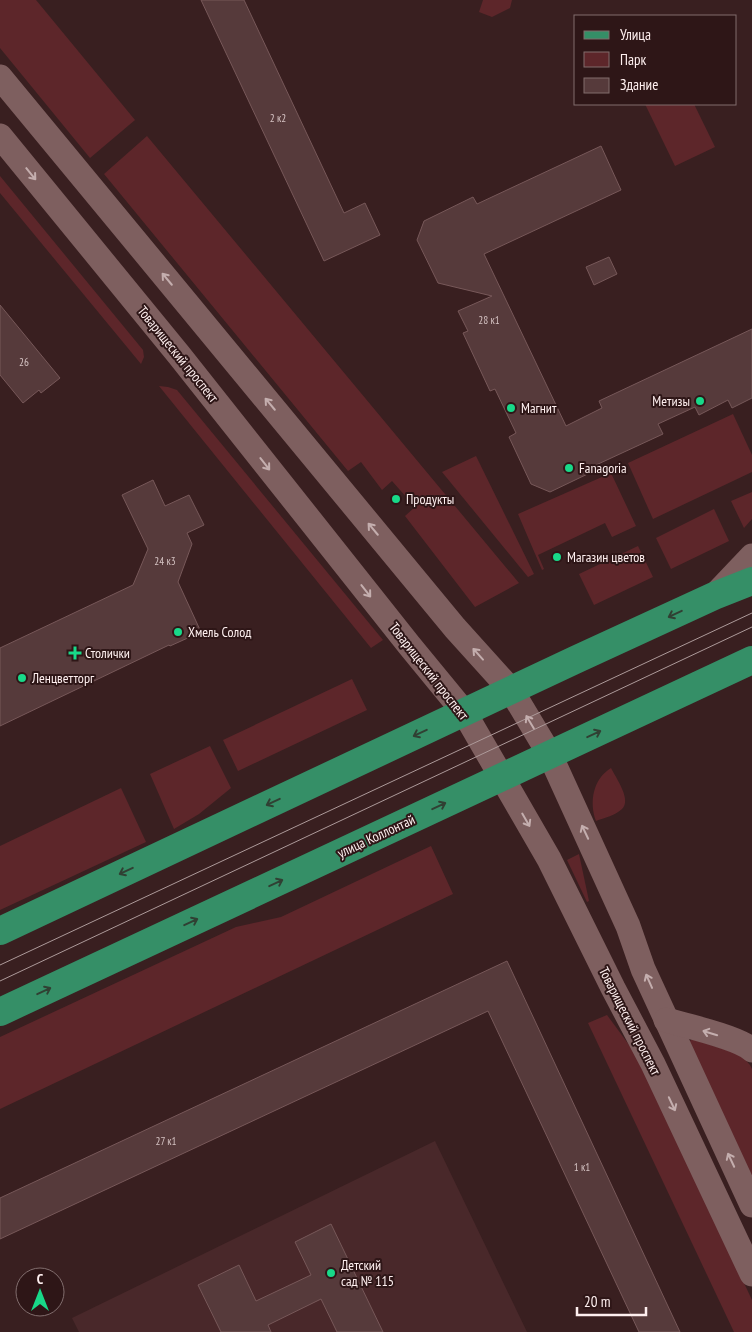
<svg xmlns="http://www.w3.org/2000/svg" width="752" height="1332" font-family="'PT Sans Narrow',sans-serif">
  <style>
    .built { fill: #49282a }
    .green { fill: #5d262a }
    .building { fill: #563a3b; stroke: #775859 }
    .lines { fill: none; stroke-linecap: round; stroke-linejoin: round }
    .minor { stroke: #7e5f5f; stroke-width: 25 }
    .major { stroke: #358f67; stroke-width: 28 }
    .tram { stroke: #ad9a9a; stroke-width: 1 }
    .oneway { stroke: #c4aeae }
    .oneway2 { stroke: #304033 }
    .poi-dot { fill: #18d989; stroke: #2e1617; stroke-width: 2 }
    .labels { text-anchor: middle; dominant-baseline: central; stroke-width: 4; stroke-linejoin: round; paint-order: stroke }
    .number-label { font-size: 11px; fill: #d4c2c2 }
    .street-label { font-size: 14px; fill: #feefef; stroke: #2e1617 }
    .poi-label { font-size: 14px; fill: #feefef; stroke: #2e1617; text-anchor: start }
  </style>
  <rect width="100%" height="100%" fill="#391f20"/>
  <!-- built -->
  <path class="built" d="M435,1141L527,1332H79L72,1318Z"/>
  <!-- green -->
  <g class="green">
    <path d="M0,0H36L135,120L90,158L0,48Z"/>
    <path d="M483,0H512L510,8L492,17L479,12Z"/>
    <path d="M645,104H694L715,147L675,166Z"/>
    <path d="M147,136L519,583L475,607L405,516L415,507L392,481L382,490L361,462L348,471L104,174Z"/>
    <path d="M0,176L143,350L144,357L141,364L0,193Z"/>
    <path d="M159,386L168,387L177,390L383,640L371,648Z"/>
    <path d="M733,414L752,455V472L653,519L628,463Z"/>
    <path d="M476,456L534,574L528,577L442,472Z"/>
    <path d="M611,473L636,526L612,537L605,523L538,555L544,569L542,570L518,514Z"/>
    <path d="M752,492V519L744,528L731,501Z"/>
    <path d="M714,509L729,541L671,569L656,538Z"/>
    <path d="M638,546L653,577L594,605L579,574Z"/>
    <path d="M352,679L367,710L238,771L223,740Z"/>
    <path d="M210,746L231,788L199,814L174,829L150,774Z"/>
    <path d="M611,768C616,778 632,800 622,809C616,815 604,818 596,821C589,802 593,779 611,768Z"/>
    <path d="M121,788L146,842L0,910V846Z"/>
    <path d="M431,846L453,894L0,1109V1037L236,927L281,917Z"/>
    <path d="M579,854L589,901L587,902L567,860Z"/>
    <path d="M607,1015L638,1057L752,1300V1332H734L588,1023Z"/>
    <path d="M691,1040H696L741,1055L750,1065L752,1069V1184L688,1043Z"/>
  </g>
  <!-- building -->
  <g class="building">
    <path d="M201,0H244L344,213L365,203L380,235L324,261Z"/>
    <path d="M601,146L621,190L484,254L566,426L602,408L599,401L752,329V398L732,408L728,400L699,415L695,407L658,424L663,434L596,465L598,469L550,492L531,484L509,437L516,433L495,389L490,391L463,333L468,331L458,311L492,296L438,283L417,240L424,221L473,197L477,204Z"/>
    <path d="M609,257L617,274L594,285L586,267Z"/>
    <path d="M0,305L60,378L41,393L39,390L23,403L0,375Z"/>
    <path d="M153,480L165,506L189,495L204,525L187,533L192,544L178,582L201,632L170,646L169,645L0,726V648L133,585L148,549L122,495Z"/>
    <path d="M507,961L680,1332H639L488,1011L0,1239V1198Z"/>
    <path d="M331,1224L383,1332H337L321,1299L268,1325L271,1332H221L198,1285L239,1265L256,1301L311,1275L295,1242Z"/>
  </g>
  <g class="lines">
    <!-- minor -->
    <g class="minor">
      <path d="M0,77L455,628L511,690L550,755L628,926L643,969L752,1205"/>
      <path d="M0,136L179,355L409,645L464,712L549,859L613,988L653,1064L752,1274"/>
      <path d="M714,596L752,556"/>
      <path d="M666,1020C684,1025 740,1038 752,1050"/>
    </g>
    <!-- major -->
    <g class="major">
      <path d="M0,931L575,660L714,596L752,581"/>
      <path d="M0,1012L752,660"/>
    </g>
    <!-- tram -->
    <g class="tram">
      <path d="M0,965L752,613"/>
      <path d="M0,981L752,627"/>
    </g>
  </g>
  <!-- one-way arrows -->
  <defs><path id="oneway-shaft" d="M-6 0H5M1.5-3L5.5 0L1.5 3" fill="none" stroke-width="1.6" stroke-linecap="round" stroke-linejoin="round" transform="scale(1.25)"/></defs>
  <g class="oneway">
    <use href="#oneway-shaft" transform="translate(31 174) rotate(51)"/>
    <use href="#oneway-shaft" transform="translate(167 279) rotate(-130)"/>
    <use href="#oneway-shaft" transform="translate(270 404) rotate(-130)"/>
    <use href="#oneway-shaft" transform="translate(265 464) rotate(52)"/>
    <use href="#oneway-shaft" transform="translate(373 529) rotate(-130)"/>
    <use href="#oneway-shaft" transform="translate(366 591) rotate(52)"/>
    <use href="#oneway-shaft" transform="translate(478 654) rotate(-132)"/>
    <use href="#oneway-shaft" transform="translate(530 722) rotate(-121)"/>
    <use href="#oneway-shaft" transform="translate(526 820) rotate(60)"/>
    <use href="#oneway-shaft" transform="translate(585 832) rotate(-115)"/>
    <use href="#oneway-shaft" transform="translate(649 981) rotate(-114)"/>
    <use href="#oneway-shaft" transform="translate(710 1033) rotate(-163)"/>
    <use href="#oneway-shaft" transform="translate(672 1104) rotate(65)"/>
    <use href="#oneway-shaft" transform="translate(731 1160) rotate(-115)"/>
  </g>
  <g class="oneway2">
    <use href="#oneway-shaft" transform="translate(675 614) rotate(155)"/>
    <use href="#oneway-shaft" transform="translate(420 733) rotate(155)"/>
    <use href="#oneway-shaft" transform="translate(594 734) rotate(-25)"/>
    <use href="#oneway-shaft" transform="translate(273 802) rotate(155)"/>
    <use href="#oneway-shaft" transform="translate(439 806) rotate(-25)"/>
    <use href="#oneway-shaft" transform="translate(126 871) rotate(155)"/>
    <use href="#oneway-shaft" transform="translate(276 883) rotate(-25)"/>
    <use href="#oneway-shaft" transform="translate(191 922) rotate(-25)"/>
    <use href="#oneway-shaft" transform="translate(44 991) rotate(-25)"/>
  </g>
  <!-- markers -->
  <g class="poi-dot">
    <circle cx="700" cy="401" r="5"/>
    <circle cx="511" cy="408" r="5"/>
    <circle cx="569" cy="468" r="5"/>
    <circle cx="396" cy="499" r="5"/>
    <circle cx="557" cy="557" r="5"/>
    <circle cx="178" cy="632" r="5"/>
    <path d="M72.5 645.5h5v5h5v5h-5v5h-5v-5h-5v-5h5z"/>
    <circle cx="22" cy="678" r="5"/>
    <circle cx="331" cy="1273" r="5"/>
  </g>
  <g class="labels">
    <!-- number labels -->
    <g class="number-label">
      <text x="278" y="118">2 к2</text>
      <text x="489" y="320">28 к1</text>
      <text x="24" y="362">26</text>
      <text x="165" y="561">24 к3</text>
      <text x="166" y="1141">27 к1</text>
      <text x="582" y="1167">1 к1</text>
    </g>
    <!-- street labels -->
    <g class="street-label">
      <text transform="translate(178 354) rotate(51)">Товарищеский проспект</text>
      <text transform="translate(429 671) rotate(52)">Товарищеский проспект</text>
      <text transform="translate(376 836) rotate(-25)">улица Коллонтай</text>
      <text transform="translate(630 1021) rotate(63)">Товарищеский проспект</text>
    </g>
    <!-- poi labels -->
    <g class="poi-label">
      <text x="690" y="401" text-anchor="end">Метизы</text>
      <text x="521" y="408">Магнит</text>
      <text x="579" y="468">Fanagoria</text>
      <text x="406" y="499">Продукты</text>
      <text x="567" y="557">Магазин цветов</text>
      <text x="188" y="632">Хмель Солод</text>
      <text x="85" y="653">Столички</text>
      <text x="32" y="678">Ленцветторг</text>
      <text x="341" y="1265">Детский<tspan x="341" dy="16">сад № 115</tspan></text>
    </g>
  </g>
  <!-- legend -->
  <rect x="574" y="15" width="162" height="90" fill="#2e1617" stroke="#816d6d"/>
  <rect x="584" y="31" width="25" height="8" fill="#358f67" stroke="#816d6d"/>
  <text x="620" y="40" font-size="15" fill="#feefef">Улица</text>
  <rect x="584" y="52" width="25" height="15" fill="#5d262a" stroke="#816d6d"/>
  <text x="620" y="65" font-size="15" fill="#feefef">Парк</text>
  <rect x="584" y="78" width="25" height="15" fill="#563a3b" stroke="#816d6d"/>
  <text x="620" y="90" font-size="15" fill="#feefef">Здание</text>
  <!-- north arrow -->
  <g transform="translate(40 1292)"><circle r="24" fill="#2e1617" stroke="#816d6d"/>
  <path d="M0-4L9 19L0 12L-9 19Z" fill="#18d989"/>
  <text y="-8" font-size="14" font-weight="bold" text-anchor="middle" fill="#feefef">С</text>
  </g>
  <!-- scale -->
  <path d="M577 1307v8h69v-8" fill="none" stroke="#feefef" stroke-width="2.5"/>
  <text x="584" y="1307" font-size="15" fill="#feefef" stroke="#2e1617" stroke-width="4" paint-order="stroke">20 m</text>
</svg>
